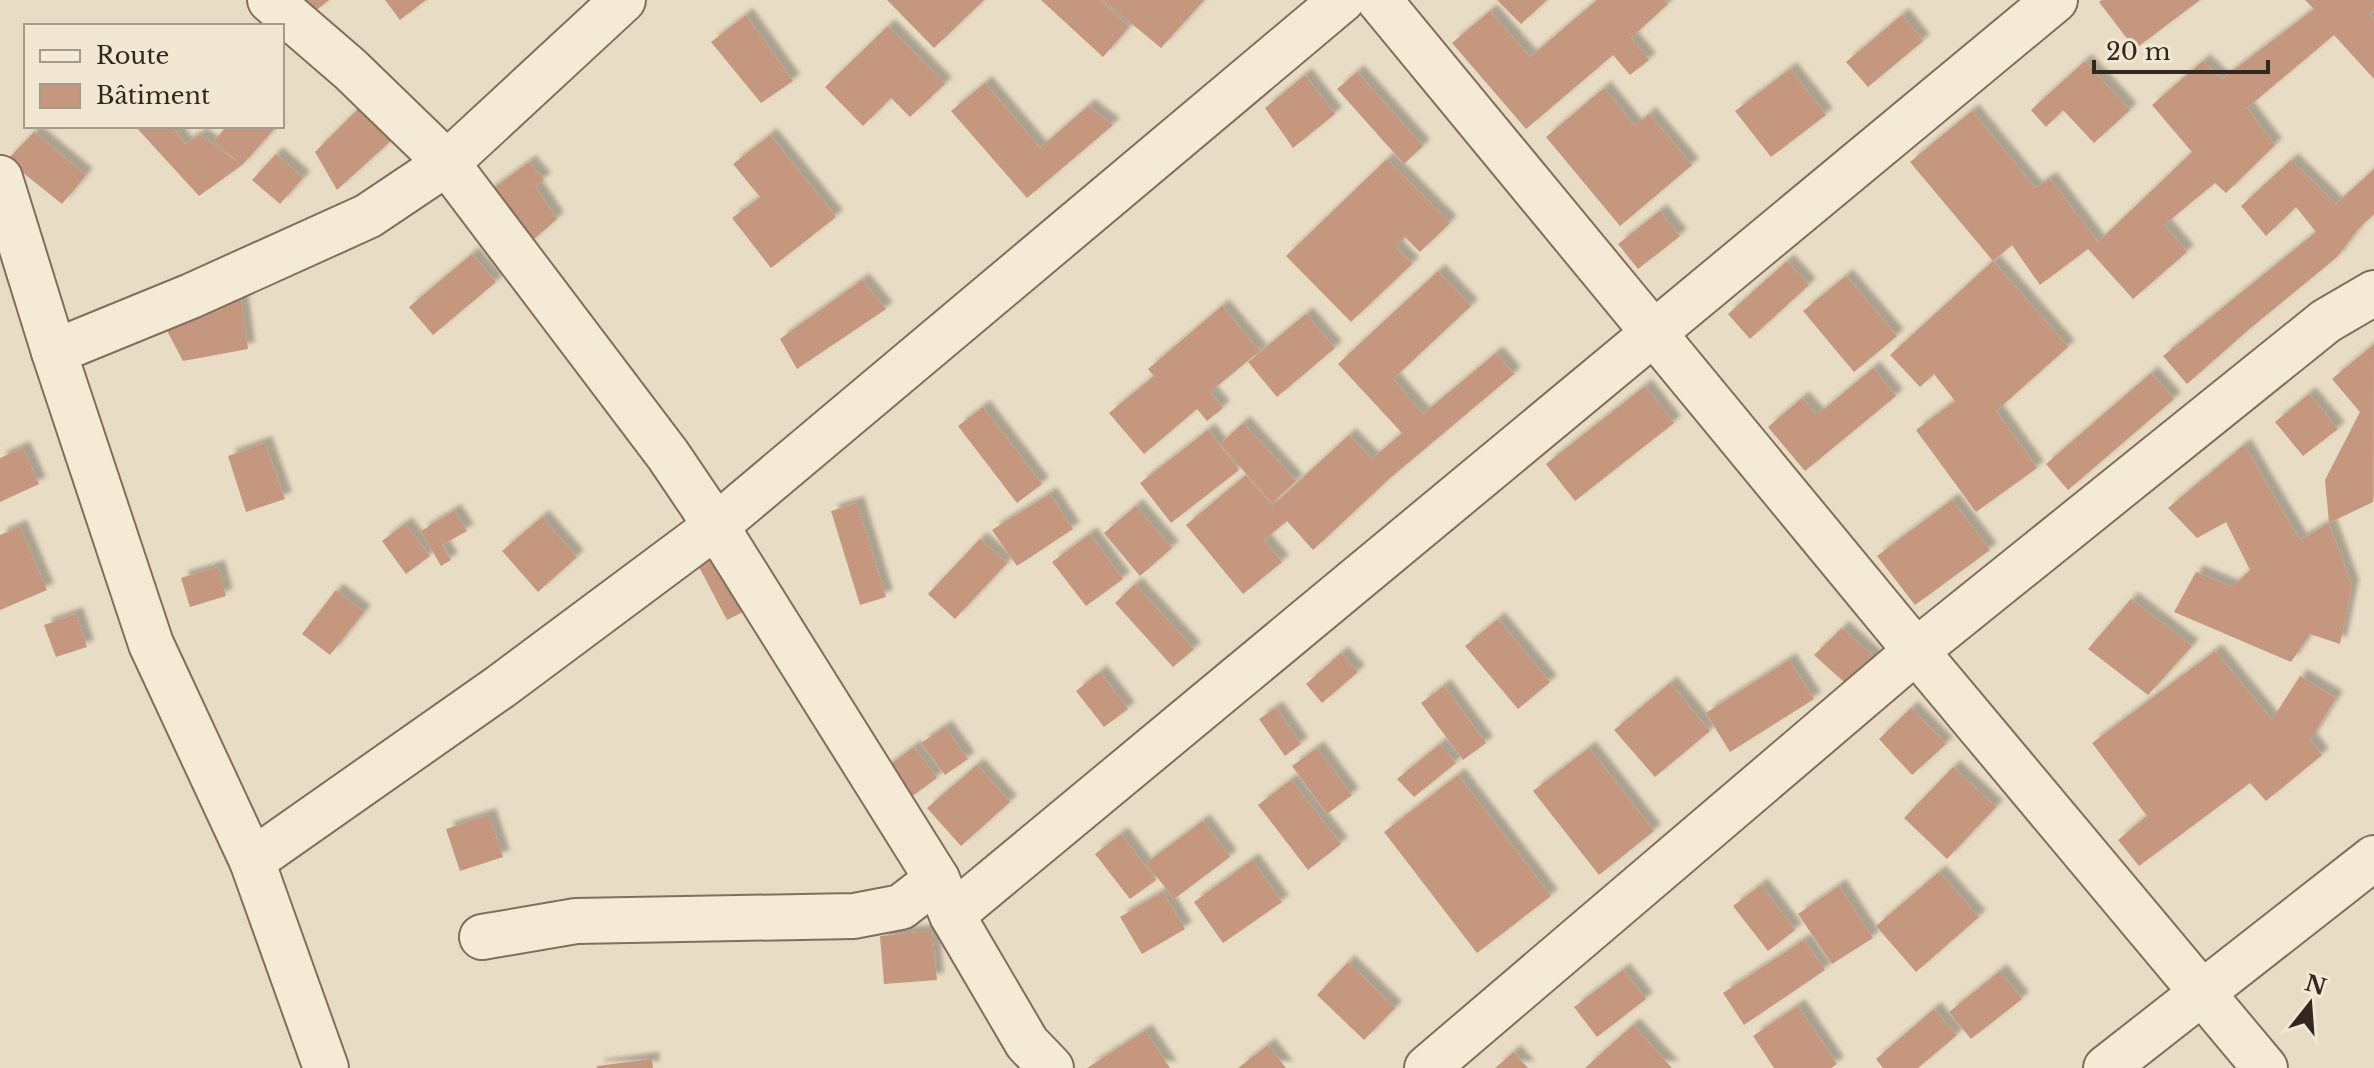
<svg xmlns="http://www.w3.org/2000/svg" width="2374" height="1068" font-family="'Libre Baskerville',serif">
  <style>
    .building { fill: #c4977e; filter: url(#shadow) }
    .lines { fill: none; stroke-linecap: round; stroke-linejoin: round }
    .street-casing { stroke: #826e5c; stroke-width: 48 }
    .street { stroke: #f5ead6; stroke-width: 44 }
  </style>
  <defs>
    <filter id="shadow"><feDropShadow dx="7" dy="-7" stdDeviation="2" flood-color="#0004"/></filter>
  </defs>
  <rect width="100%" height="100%" fill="#e9dcc4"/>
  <!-- building -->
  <g class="building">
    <path d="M301,0H329L313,13Z"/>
    <path d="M385,0H426L400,20Z"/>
    <path d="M887,0H984L934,48Z"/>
    <path d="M1041,0H1100L1129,27L1103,57Z"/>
    <path d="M1103,0H1204L1161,48Z"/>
    <path d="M1497,0H1547L1521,24Z"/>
    <path d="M1597,0H1664L1668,4L1631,38L1649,60L1630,75L1613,55L1526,129L1452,43L1490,11L1530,57Z"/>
    <path d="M2102,0H2200L2135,49L2099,2Z"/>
    <path d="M2305,0H2374V10L2369,14L2374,20V79L2334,35L2247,108L2275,145L2226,193L2215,183L2164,225L2187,252L2133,299L2088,249L2040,285L2012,245L1993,261L1910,162L1972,111L2035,188L2050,179L2098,242L2192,152L2152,105L2203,61L2222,79L2314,9Z"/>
    <path d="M746,15L793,81L761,103L711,42Z"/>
    <path d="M1902,15L1923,41L1868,87L1846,62Z"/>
    <path d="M888,26L945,84L910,117L891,98L863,126L825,87Z"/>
    <path d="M2085,61L2130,110L2094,143L2063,110L2046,127L2031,110Z"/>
    <path d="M1790,69L1826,115L1771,157L1735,111Z"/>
    <path d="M1357,72L1423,146L1404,164L1337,89Z"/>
    <path d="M1305,75L1335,114L1293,148L1265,108Z"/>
    <path d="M985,83L1040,148L1088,106L1113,125L1027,198L951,111Z"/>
    <path d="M1604,88L1635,126L1649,114L1692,165L1620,226L1546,137Z"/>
    <path d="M363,104L393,139L337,190L315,152Z"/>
    <path d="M135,126H172L185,144L200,135L238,162L214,141L227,126H277L242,165L199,196Z"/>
    <path d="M34,132L86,175L62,204L7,160Z"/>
    <path d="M770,135L836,217L771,268L732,218L760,197L733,164Z"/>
    <path d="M276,154L303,178L280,204L252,180Z"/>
    <path d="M1387,159L1450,223L1420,252L1405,237L1396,247L1412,264L1351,322L1286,256Z"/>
    <path d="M2291,160L2336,204L2374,169V214L2358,229L2337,257L2247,331L2187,384L2163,356L2316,232L2296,207L2266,236L2241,206Z"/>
    <path d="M529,162L544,180L535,186L557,219L524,248L484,195Z"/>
    <path d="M1660,211L1680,236L1638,269L1618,244Z"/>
    <path d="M472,254L496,282L433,335L409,307Z"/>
    <path d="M1787,261L1809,285L1750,339L1728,314Z"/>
    <path d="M1993,261L2068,347L1996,411L2037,468L1976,512L1916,430L1955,401L1934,374L1920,387L1890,355Z"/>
    <path d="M1438,271L1471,306L1393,379L1423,414L1496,353L1514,374L1389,479L1313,550L1287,521L1264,540L1282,562L1243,594L1186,525L1246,475L1272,506L1349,435L1382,469L1372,459L1402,433L1338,364Z"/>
    <path d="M1846,276L1897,336L1854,372L1803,311Z"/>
    <path d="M862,280L886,309L797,369L780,339Z"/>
    <path d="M241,299L248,349L183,361L166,329L198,312Z"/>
    <path d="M1222,306L1260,351L1210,392L1223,408L1207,421L1197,409L1144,454L1109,413L1154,376L1148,369Z"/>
    <path d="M1306,314L1335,348L1277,397L1248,362Z"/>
    <path d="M2374,344L2373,502L2329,523L2325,480L2360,412L2332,379Z"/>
    <path d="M1873,368L1896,396L1805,471L1768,427L1802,398L1817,415Z"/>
    <path d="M2151,373L2174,399L2068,490L2046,464Z"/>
    <path d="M1645,386L1674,423L1575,501L1546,464Z"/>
    <path d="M2309,394L2338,429L2303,456L2275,422Z"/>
    <path d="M983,407L1042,484L1017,503L958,426Z"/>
    <path d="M1243,423L1296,481L1272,503L1220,444Z"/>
    <path d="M1208,430L1239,470L1171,523L1140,483Z"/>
    <path d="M265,443L285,499L246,512L228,456Z"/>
    <path d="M2244,445L2300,540L2329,523L2352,586L2340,644L2310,634L2291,662L2174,612L2196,572L2232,587L2250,570L2226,522L2197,538L2168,508Z"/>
    <path d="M23,448L39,484L0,502V458Z"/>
    <path d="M1050,494L1073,529L1017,566L992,530Z"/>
    <path d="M1952,500L1990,550L1915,605L1877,556Z"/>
    <path d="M857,503L886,597L860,605L831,511Z"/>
    <path d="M1136,506L1172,548L1140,576L1104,533Z"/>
    <path d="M454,511L467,531L442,545L451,560L441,566L421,531Z"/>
    <path d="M542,517L577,557L538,592L502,551Z"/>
    <path d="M405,524L430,556L406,574L382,541Z"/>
    <path d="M20,527L47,590L0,610V535Z"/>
    <path d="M1090,534L1123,579L1086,606L1052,562Z"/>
    <path d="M980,539L1007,563L955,619L928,594Z"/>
    <path d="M721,554L749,609L727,620L698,565Z"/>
    <path d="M218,567L226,596L190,607L181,578Z"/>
    <path d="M1135,584L1194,649L1173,667L1115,603Z"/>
    <path d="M336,590L364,612L330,655L302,634Z"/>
    <path d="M2131,599L2192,646L2148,695L2088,649Z"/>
    <path d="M76,614L87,647L56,657L44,625Z"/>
    <path d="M1498,619L1550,682L1518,709L1465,646Z"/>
    <path d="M1842,628L1886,668L1854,691L1814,655Z"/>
    <path d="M2215,651L2272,720L2300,676L2336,698L2310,740L2322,755L2266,801L2250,783L2139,866L2118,840L2147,816L2092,743Z"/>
    <path d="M1341,653L1358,672L1322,703L1306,684Z"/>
    <path d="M1789,660L1814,699L1730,752L1706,713Z"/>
    <path d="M1100,672L1128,709L1104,727L1076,691Z"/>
    <path d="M1670,683L1710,731L1655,777L1614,730Z"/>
    <path d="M1444,686L1486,743L1463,760L1421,703Z"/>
    <path d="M1276,708L1301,744L1285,756L1259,719Z"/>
    <path d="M1911,708L1946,744L1912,775L1879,739Z"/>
    <path d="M945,727L968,759L945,775L921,743Z"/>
    <path d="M1440,744L1456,763L1414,797L1397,779Z"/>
    <path d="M914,747L937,778L907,800L884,769Z"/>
    <path d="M1317,748L1352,795L1327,814L1292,766Z"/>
    <path d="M1589,748L1654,831L1599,875L1533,791Z"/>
    <path d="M977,765L1010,802L961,846L927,808Z"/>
    <path d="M1953,767L1996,807L1947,859L1904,818Z"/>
    <path d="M1458,775L1551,896L1477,953L1384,832Z"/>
    <path d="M1291,780L1341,844L1308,870L1258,805Z"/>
    <path d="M489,815L503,857L460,871L446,829Z"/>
    <path d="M1203,821L1230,857L1174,899L1146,863Z"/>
    <path d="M1121,834L1156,880L1130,899L1095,854Z"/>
    <path d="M1252,860L1282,902L1223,943L1194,902Z"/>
    <path d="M1939,872L1979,917L1916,972L1876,926Z"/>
    <path d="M1761,885L1795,930L1768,951L1733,906Z"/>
    <path d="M1839,886L1873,938L1832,964L1798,914Z"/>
    <path d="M1163,892L1185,929L1142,954L1120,917Z"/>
    <path d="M932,931L937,980L884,984L880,936Z"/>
    <path d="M1804,940L1825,970L1744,1025L1723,993Z"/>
    <path d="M1348,962L1395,1008L1364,1040L1317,995Z"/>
    <path d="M1623,970L1646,999L1597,1037L1574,1007Z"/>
    <path d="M2000,971L2022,999L1971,1039L1949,1012Z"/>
    <path d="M1798,1006L1837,1064L1831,1068H1774L1753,1036Z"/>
    <path d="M1934,1009L1957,1035L1918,1068H1883L1876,1059Z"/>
    <path d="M1633,1025L1672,1068H1585Z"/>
    <path d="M1145,1031L1170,1068H1087Z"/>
    <path d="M1268,1045L1286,1068H1238Z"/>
    <path d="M1514,1052L1528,1068H1495Z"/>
    <path d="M652,1059L653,1068H597V1066Z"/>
  </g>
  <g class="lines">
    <defs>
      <g id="street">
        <path d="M623,0L447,163L668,455L716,526L937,879L952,915L1027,1043L1051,1068"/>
        <path d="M1379,0L1916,651L2265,1068"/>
        <path d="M0,178L54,352L151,644L252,861L326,1068"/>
        <path d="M54,352L191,296L368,216L447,163L350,69L270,0"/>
        <path d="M252,861L500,687L716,526L1342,0"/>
        <path d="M952,915L2055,0"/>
        <path d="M482,937L576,921L854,916L901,907L937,879"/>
        <path d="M1427,1068L1916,651L2326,321L2374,293"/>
        <path d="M2106,1068L2374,858"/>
      </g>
    </defs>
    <!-- street casing -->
    <use href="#street" class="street-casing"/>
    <!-- street -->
    <use href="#street" class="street"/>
  </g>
  <!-- legend -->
  <rect x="24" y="24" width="260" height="104" fill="#f1e7d3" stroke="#a59b8b" stroke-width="2"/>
  <rect x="40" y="50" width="40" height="12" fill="#f5ead6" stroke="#a59b8b" stroke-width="2"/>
  <text x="96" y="64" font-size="24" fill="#33281f">Route</text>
  <rect x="40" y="84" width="40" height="24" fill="#c4977e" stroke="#a59b8b" stroke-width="2"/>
  <text x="96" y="104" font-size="24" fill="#33281f">Bâtiment</text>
  <!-- north arrow -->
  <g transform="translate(2310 1004) rotate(17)" stroke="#f1e7d3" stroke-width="6" paint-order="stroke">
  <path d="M0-6L14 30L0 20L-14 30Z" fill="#33281f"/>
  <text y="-12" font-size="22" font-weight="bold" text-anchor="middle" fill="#33281f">N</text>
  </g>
  <!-- scale -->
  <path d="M2094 60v12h174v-12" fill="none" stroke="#33281f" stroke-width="4"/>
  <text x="2106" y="60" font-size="24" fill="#33281f" stroke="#f1e7d3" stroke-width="6" paint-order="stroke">20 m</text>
</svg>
